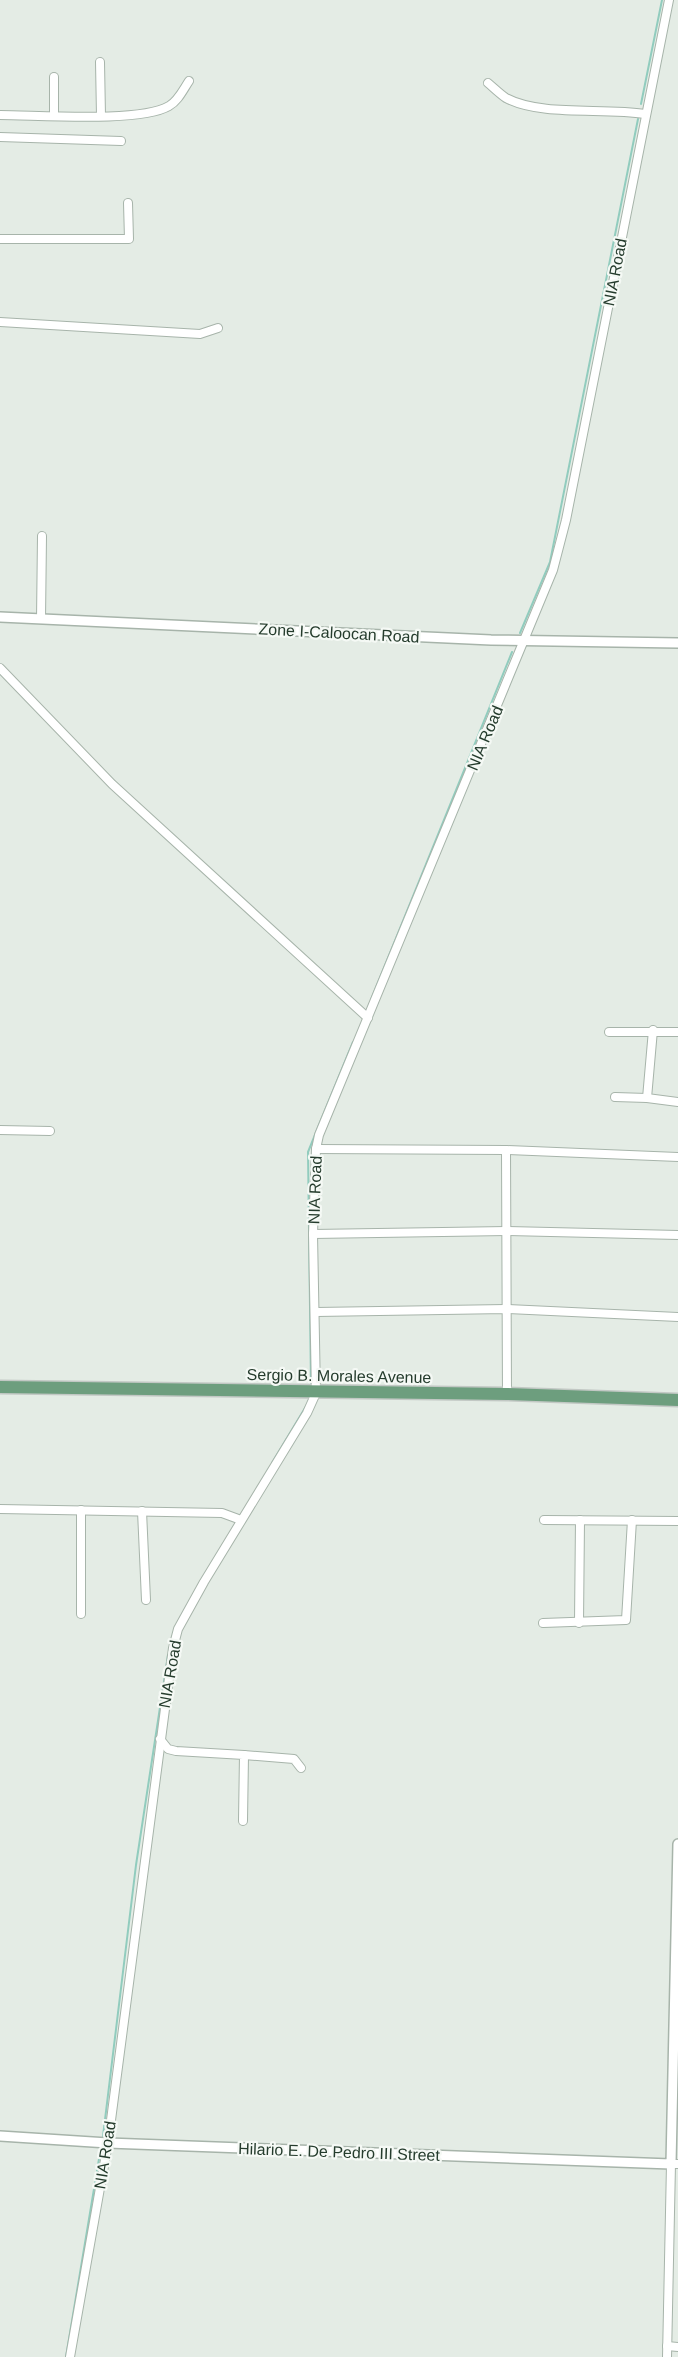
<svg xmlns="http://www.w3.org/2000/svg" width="678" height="2357" font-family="Helvetica,sans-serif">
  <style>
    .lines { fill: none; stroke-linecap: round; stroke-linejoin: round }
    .stream { stroke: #91ccbe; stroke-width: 2 }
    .minor-casing { stroke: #a7b4aa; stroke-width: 10 }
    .tertiary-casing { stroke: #a7b4aa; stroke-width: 12 }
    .primary-casing { stroke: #c2c8c4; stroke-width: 15 }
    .minor { stroke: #fff; stroke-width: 8 }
    .tertiary { stroke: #fff; stroke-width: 9 }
    .primary { stroke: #6d9e7e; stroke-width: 12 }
    .labels { text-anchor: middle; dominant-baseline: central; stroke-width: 4.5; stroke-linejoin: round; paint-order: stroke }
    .street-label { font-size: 16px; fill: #253c2d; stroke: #f5f9f5 }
  </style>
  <rect width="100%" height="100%" fill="#e4ece5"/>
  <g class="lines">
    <!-- stream -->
    <g class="stream">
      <path d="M641,104L662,0"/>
      <path d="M520,633L550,562L638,119"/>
      <path d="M371,1000L512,652"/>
      <path d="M311,1384L308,1152L353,1042"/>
      <path d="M272,1463L308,1403"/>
      <path d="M170,1646L175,1628"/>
      <path d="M103,2136L136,1865L168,1655"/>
      <path d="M66,2357L100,2153"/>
    </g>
    <defs>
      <g id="minor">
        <path d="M100,62L101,116"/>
        <path d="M488,83C494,88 500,94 506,98C542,117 604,107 645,114"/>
        <path d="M0,115C38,115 140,123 169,106C178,101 183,90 189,81"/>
        <path d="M54,115V77"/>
        <path d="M0,137L121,141"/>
        <path d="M0,239H129L128,203"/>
        <path d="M0,322L200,334L218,328"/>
        <path d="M41,619L42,536"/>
        <path d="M0,668L112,784L368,1018"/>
        <path d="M653,1030L647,1098L678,1102"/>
        <path d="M609,1032H678"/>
        <path d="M615,1097L647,1098"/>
        <path d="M0,1130L50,1131"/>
        <path d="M316,1149L506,1150L678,1157"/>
        <path d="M506,1150L507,1394"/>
        <path d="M313,1234L507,1231L678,1235"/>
        <path d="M316,1312L506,1309L678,1317"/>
        <path d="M0,1509L222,1513L241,1520"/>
        <path d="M81,1510V1614"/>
        <path d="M142,1511L146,1600"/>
        <path d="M544,1520L678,1521"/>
        <path d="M543,1623L626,1620L632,1520"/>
        <path d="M579,1623L580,1520"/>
        <path d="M160,1739L168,1749L176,1751L244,1755L243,1821"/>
        <path d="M244,1755L294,1759L301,1768"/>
        <path d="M667,2346L678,2347"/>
        <path d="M70,2357L108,2143L173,1648L178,1629L204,1582L307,1413L316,1393L313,1234L316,1149L319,1135L553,570L566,520L669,0"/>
        <path d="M667,2357L671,2164H678"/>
      </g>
      <g id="tertiary">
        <path d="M0,617L491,640L678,643"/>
        <path d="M0,2136L108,2143L671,2164L678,1844"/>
      </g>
      <path id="primary" d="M0,1387L507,1394L678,1400"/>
    </defs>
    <!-- minor casing -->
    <use href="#minor" class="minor-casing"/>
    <!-- tertiary casing -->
    <use href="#tertiary" class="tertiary-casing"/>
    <!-- primary casing -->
    <use href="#primary" class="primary-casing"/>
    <!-- minor -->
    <use href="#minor" class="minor"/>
    <!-- tertiary -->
    <use href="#tertiary" class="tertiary"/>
    <!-- primary -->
    <use href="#primary" class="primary"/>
  </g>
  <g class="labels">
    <!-- street labels -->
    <g class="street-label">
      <text transform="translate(615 272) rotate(-79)">NIA Road</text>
      <text transform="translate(339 633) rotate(3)">Zone I-Caloocan Road</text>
      <text transform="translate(485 738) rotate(-67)">NIA Road</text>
      <text transform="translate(315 1190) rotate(-88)">NIA Road</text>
      <text transform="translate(339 1376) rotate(1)">Sergio B. Morales Avenue</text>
      <text transform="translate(170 1674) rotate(-80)">NIA Road</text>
      <text transform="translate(339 2152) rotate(2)">Hilario E. De Pedro III Street</text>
      <text transform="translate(105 2155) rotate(-81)">NIA Road</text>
    </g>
  </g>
</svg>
